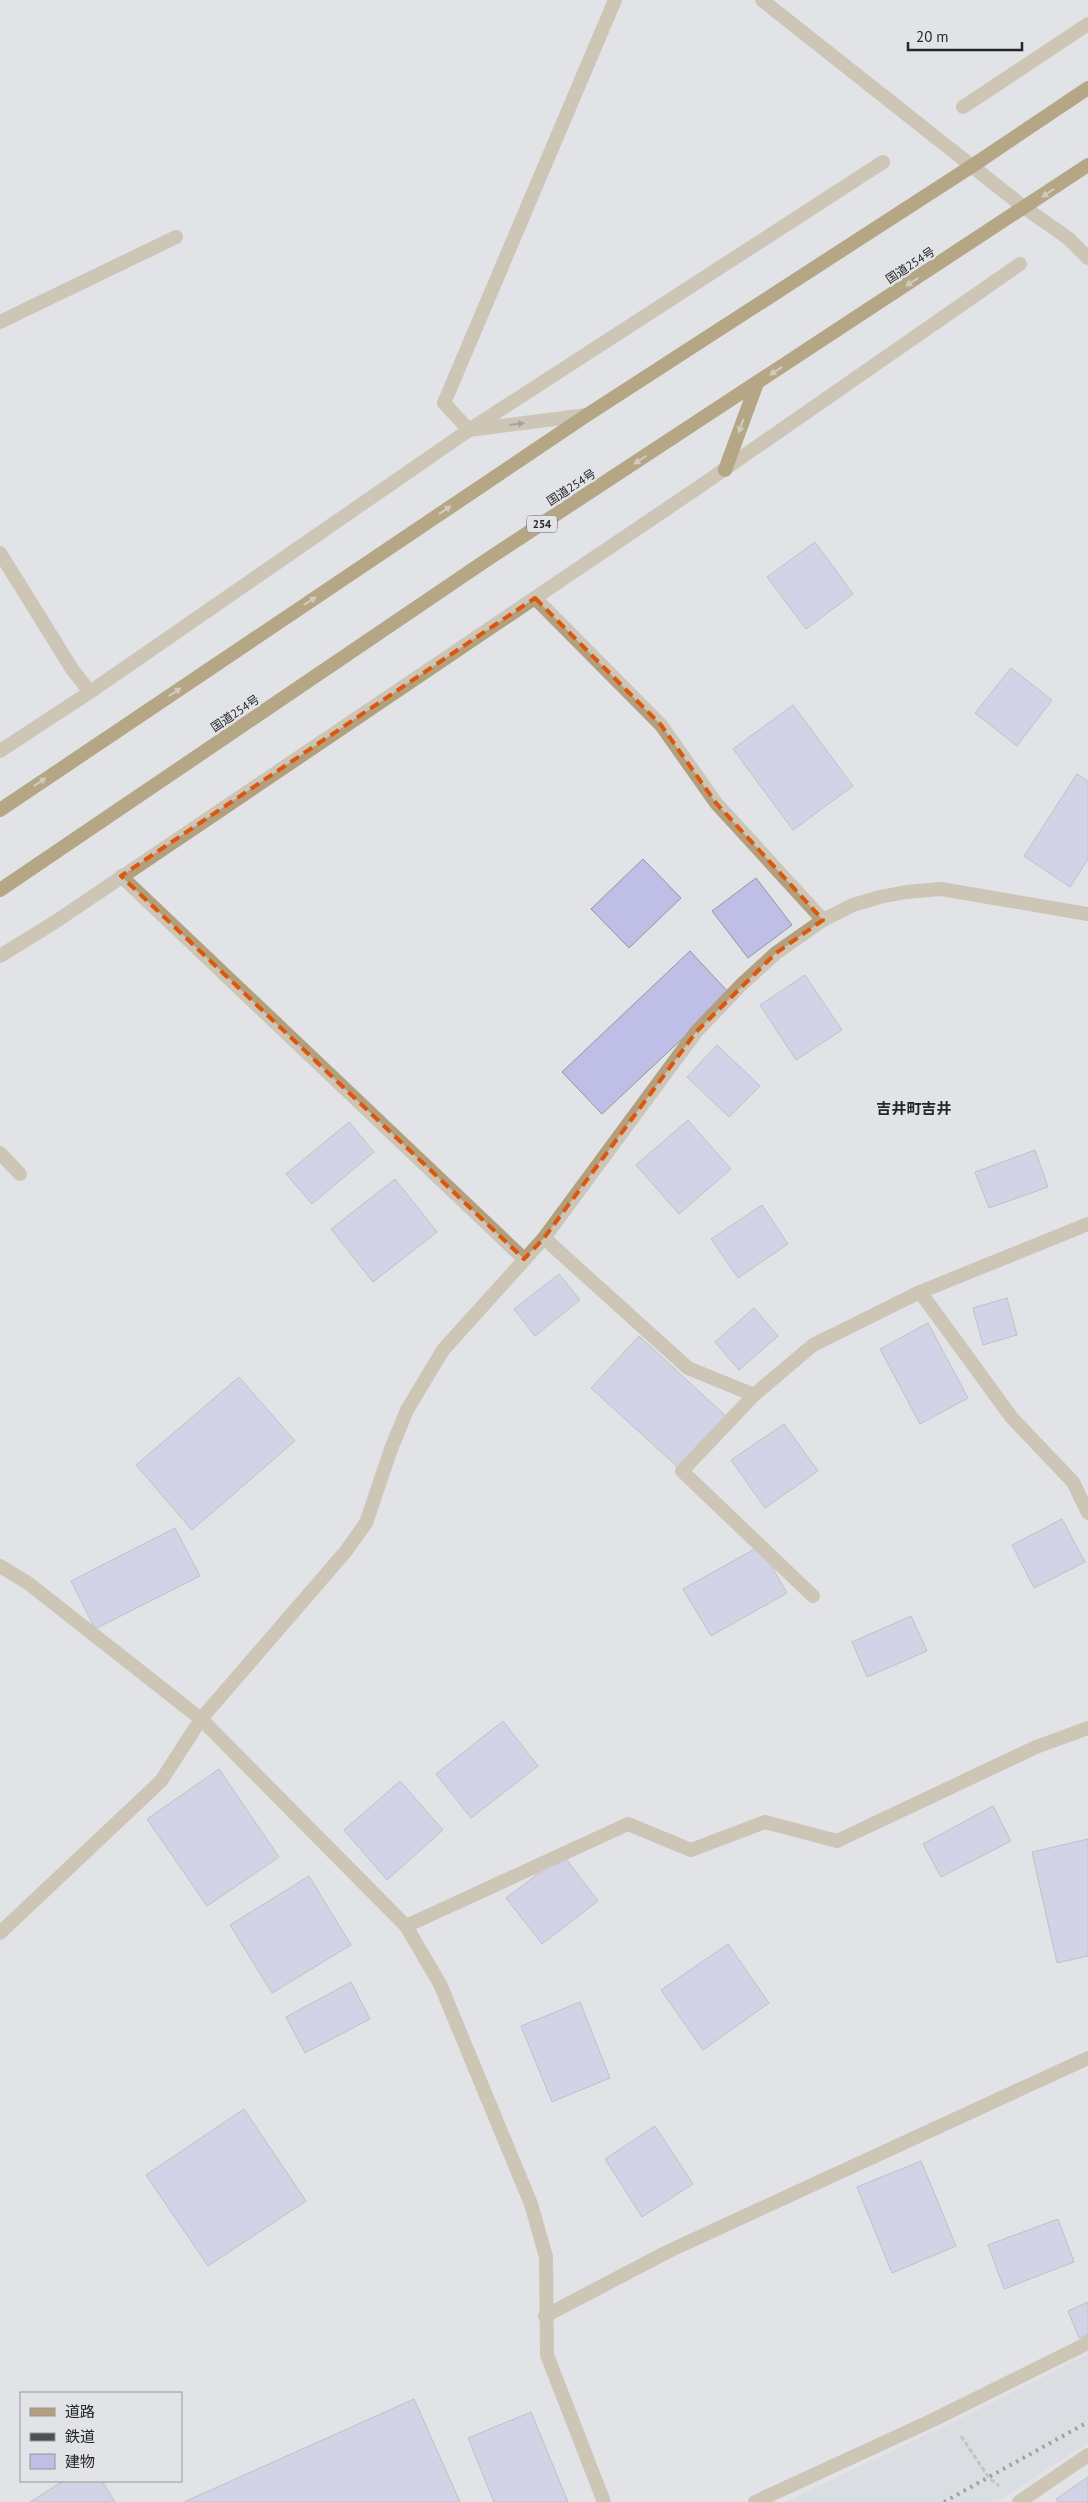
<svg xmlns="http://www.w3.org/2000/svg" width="1088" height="2502" font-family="'PT Sans','Noto Sans JP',sans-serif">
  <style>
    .built { fill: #d0d8e0 }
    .building { fill: #bebee6; stroke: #969699 }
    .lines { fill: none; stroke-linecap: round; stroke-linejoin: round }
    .path { stroke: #999b9d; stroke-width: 3; stroke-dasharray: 5 2.5; stroke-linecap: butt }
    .minor { stroke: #b49f7d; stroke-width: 14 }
    .trunk { stroke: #7f5b10; stroke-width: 14 }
    .rail { stroke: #4e5051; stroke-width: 4; stroke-dasharray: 2.5 5; stroke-linecap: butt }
    .oneway { fill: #baad90 }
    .oneway2 { fill: #5e5649 }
    .marked { fill: none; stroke: #de560d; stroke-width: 4; stroke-dasharray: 10 6; stroke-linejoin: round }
    .labels { text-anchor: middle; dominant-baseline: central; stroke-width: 5; stroke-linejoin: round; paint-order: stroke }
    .shield { fill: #e1e3e6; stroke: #5d5f60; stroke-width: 1 }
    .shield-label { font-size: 11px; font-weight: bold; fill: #252627 }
    .street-label { font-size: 12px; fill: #252627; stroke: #e1e3e6 }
    .quarter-label { font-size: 15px; font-weight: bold; fill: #252627; stroke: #e1e3e6 }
  </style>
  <rect width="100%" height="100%" fill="#e1e3e6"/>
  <!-- built -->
  <path class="built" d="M1088,2354V2443L996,2502H785L953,2422Z"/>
  <!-- building -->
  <g class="building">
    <path d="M815,542L853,594L806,629L767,577Z"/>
    <path d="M1011,668L1052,700L1017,746L975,713Z"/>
    <path d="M793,705L853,786L793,830L733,749Z"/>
    <path d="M1077,774L1088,781V859L1070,887L1024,856Z"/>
    <path d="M643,859L681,898L629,948L591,909Z"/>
    <path d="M756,878L792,925L748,958L712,911Z"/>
    <path d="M690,951L730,994L602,1114L562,1072Z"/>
    <path d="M805,975L842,1030L796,1060L760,1005Z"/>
    <path d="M717,1045L760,1086L729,1117L687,1077Z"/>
    <path d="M688,1120L731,1169L679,1214L636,1165Z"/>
    <path d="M349,1122L374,1152L312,1204L286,1174Z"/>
    <path d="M1035,1150L1048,1187L989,1208L975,1172Z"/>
    <path d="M395,1179L437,1232L373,1282L331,1229Z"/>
    <path d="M762,1205L788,1244L738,1278L711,1239Z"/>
    <path d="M559,1274L580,1300L535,1336L514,1309Z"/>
    <path d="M1007,1298L1017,1335L983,1345L973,1308Z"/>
    <path d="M754,1308L778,1336L739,1370L715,1342Z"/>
    <path d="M928,1323L968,1398L920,1424L880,1349Z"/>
    <path d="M639,1336L729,1419L682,1471L591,1388Z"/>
    <path d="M239,1377L295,1441L192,1530L136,1465Z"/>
    <path d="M784,1424L818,1471L765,1508L731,1460Z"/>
    <path d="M1062,1519L1085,1562L1034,1588L1012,1545Z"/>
    <path d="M175,1528L200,1576L95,1629L71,1581Z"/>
    <path d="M760,1546L787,1593L711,1636L683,1589Z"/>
    <path d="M911,1616L927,1651L867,1677L852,1642Z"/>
    <path d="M503,1721L538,1766L471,1818L436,1774Z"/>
    <path d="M219,1769L279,1857L207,1906L147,1819Z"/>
    <path d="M400,1781L443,1830L387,1880L344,1830Z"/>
    <path d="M993,1806L1011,1841L941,1877L923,1844Z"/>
    <path d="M1088,1839V1956L1057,1963L1032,1852Z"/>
    <path d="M563,1855L598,1901L542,1944L506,1898Z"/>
    <path d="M309,1876L351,1945L272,1993L230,1925Z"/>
    <path d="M728,1944L769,2003L703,2050L661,1990Z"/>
    <path d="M351,1982L370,2019L305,2053L286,2017Z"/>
    <path d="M580,2002L610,2078L552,2102L521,2026Z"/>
    <path d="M244,2109L306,2201L208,2266L146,2175Z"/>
    <path d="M655,2126L693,2184L642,2217L605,2159Z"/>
    <path d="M921,2161L956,2246L892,2273L857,2187Z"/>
    <path d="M1058,2219L1074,2262L1004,2289L988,2245Z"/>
    <path d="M1088,2302V2335L1079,2338L1068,2311Z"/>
    <path d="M414,2399L460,2502H184Z"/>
    <path d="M531,2412L568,2502H494L468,2438Z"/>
    <path d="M1088,2477V2502H1058L1056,2499Z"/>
    <path d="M63,2481H102L115,2502H30Z"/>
  </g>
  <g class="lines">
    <!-- path -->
    <path class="path" d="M961,2436L989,2478L999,2486"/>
    <!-- minor -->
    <g class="minor">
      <path d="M762,0L1025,208L1068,238L1088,258"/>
      <path d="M963,107L1088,24"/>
      <path d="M0,322L176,237"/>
      <path d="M587,415L469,430L444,403L615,0"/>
      <path d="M0,553L72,669L90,692"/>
      <path d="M535,598L661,725L716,803L823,920"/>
      <path d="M0,751L90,692L469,430L883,162"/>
      <path d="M121,876L524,1259"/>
      <path d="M0,956L55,922L699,487L1020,264"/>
      <path d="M0,1153L20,1174"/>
      <path d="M544,1238L688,1368L754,1395"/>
      <path d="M920,1292L1012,1418L1073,1482L1088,1513"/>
      <path d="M0,1566L28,1583L201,1719L406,1926L440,1984L531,2204L546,2257L547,2355L604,2502"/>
      <path d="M813,1596L682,1471L754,1395L813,1345L920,1292L1088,1224"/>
      <path d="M406,1926L628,1824L691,1850L765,1822L837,1841L1036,1747L1088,1728"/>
      <path d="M0,1933L161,1781L201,1719L346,1551L366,1523L391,1449L407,1410L443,1350L544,1238L696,1032L741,985L776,953L823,920L853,905L880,897L906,892L941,889L1088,914"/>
      <path d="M545,2316L669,2251L1088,2058"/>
      <path d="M755,2502L933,2420L1088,2343"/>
      <path d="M1019,2502L1088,2455"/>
    </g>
    <!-- trunk -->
    <g class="trunk">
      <path d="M725,470L757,383"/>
      <path d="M0,810L587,415L972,166L1088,88"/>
      <path d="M0,890L491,557L1088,165"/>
    </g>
    <!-- rail -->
    <path class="rail" d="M944,2502L1088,2422"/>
  </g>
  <!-- one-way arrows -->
  <defs><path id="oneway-solid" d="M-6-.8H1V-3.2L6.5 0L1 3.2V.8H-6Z" transform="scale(1.25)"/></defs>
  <g class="oneway">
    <use href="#oneway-solid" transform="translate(1048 193) rotate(146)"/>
    <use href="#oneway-solid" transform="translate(912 282) rotate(147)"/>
    <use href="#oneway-solid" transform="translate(776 371) rotate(147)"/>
    <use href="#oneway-solid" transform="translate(741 426) rotate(110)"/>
    <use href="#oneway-solid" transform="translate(640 460) rotate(147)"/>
    <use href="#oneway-solid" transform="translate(445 510) rotate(-34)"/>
    <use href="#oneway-solid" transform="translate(310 601) rotate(-34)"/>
    <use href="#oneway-solid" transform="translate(175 692) rotate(-34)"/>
    <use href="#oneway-solid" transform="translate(40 782) rotate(-34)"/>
  </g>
  <use class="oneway2" href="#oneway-solid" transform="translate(517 424) rotate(-7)"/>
  <!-- marked area -->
  <path d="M0 0H1088V2502H0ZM535,598L661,725L716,803L823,920L776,953L696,1032L544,1238L524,1259L121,876Z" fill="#e1e3e6" fill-opacity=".55" fill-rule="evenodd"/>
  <path class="marked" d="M535,598L661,725L716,803L823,920L776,953L696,1032L544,1238L524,1259L121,876Z"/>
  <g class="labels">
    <!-- shield labels -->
    <rect class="shield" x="527" y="515.5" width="30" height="17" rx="4"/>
    <g class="shield-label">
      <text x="542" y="524">254</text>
    </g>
    <!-- street labels -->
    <g class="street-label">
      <text transform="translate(910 265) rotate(-33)">国道254号</text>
      <text transform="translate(571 487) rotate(-33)">国道254号</text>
      <text transform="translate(235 713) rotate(-34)">国道254号</text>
    </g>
    <!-- quarter labels -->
    <g class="quarter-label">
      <text x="914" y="1108">吉井町吉井</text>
    </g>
  </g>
  <!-- legend -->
  <rect x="20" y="2392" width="162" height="90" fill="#e1e3e6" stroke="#96979a"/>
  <rect x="30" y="2408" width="25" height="8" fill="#b49f7d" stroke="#96979a"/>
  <text x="65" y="2417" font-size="15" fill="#252627">道路</text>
  <rect x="30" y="2433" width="25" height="8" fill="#4e5051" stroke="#96979a"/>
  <text x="65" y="2442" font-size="15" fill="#252627">鉄道</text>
  <rect x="30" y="2454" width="25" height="15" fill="#bebee6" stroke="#96979a"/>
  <text x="65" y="2467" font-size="15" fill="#252627">建物</text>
  <!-- scale -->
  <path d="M908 42v8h114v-8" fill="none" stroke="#252627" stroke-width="2.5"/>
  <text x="916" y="42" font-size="15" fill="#252627" stroke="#e1e3e6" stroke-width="4" paint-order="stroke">20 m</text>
</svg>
